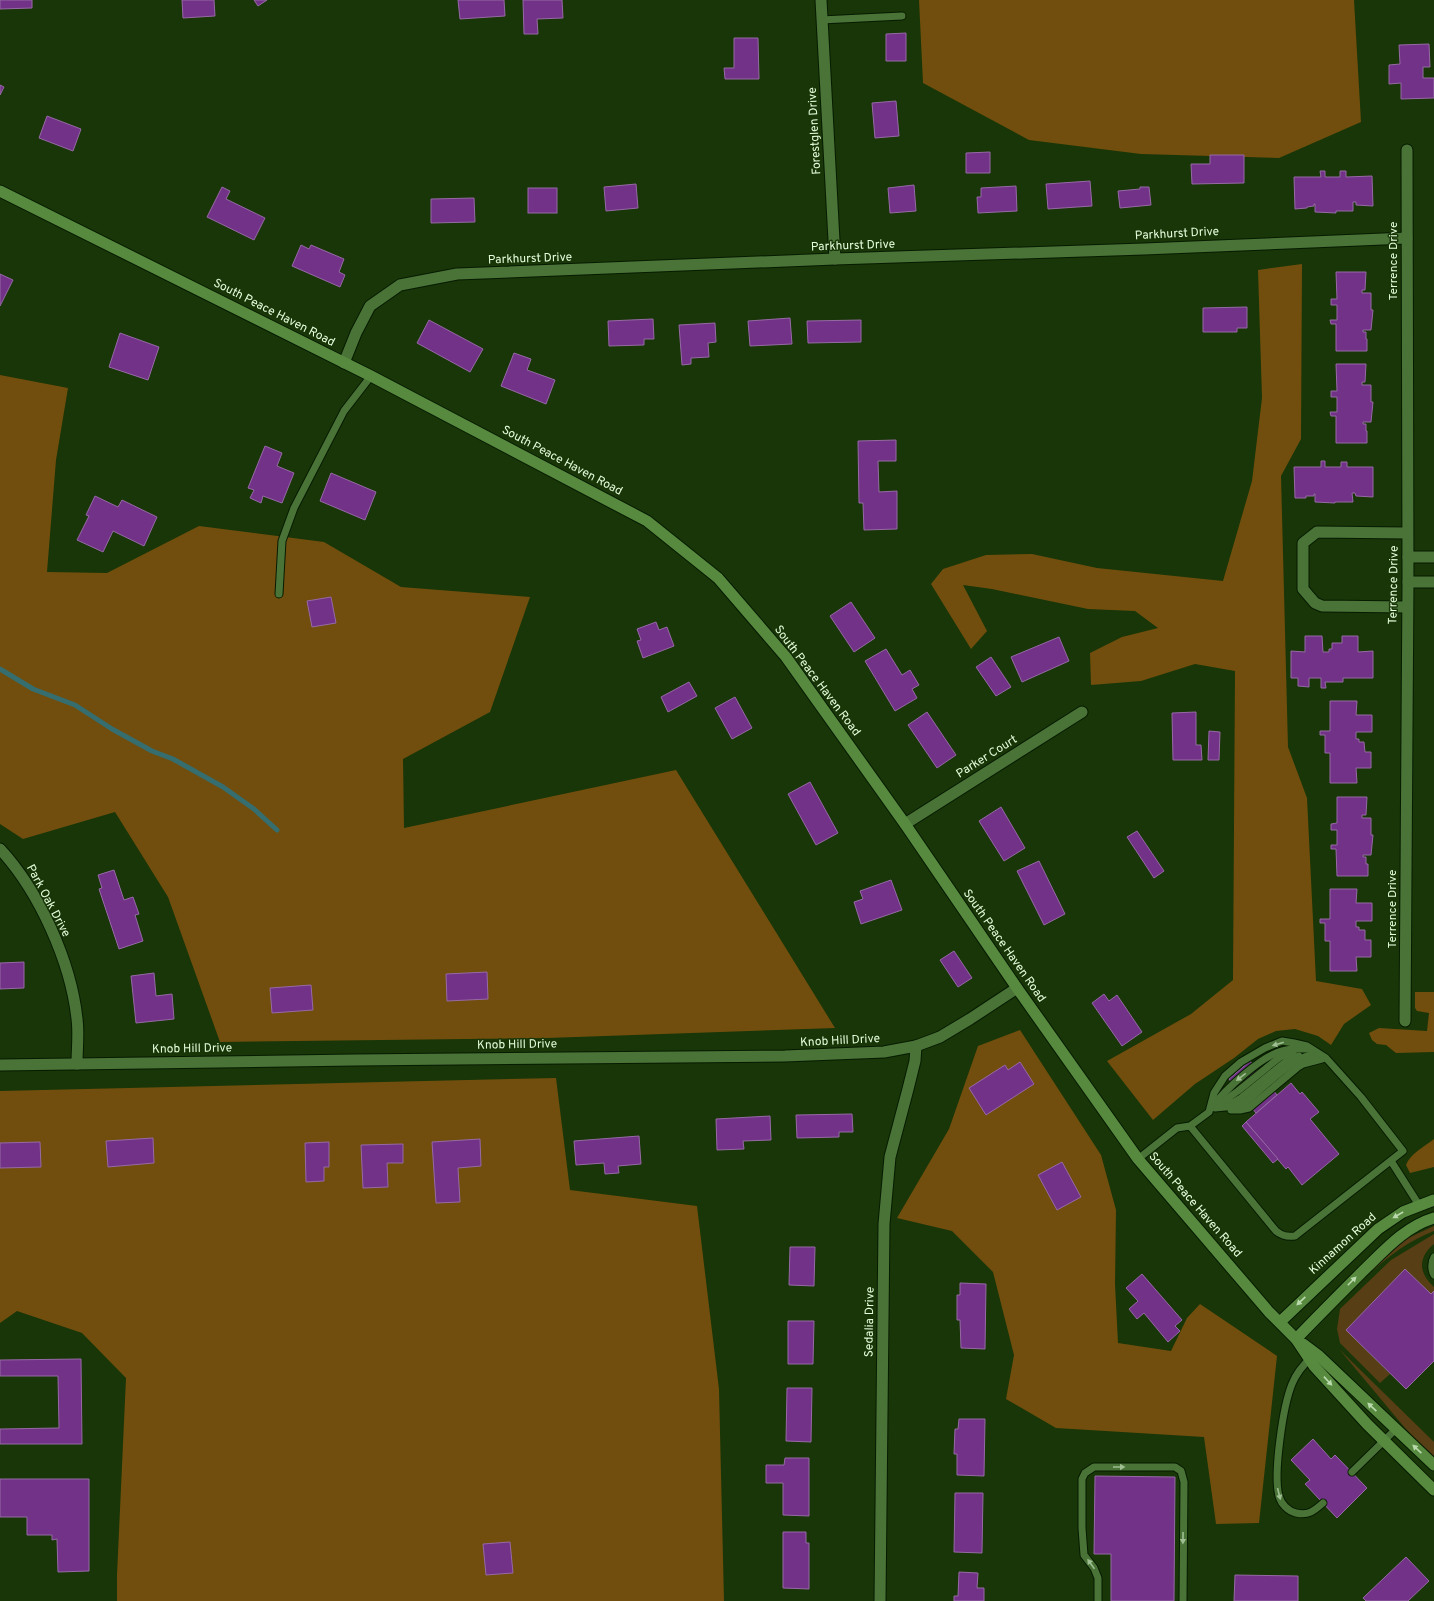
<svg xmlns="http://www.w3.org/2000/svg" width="1434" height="1601" font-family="Overpass,sans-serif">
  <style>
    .green { fill: #573e14 }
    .forest { fill: #714e0e }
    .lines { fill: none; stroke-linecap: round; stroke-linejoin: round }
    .stream { stroke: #366d6e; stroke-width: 5 }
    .building { fill: #723287; stroke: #966aa5 }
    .service-casing { stroke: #071b00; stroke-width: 9 }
    .minor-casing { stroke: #071b00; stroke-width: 13 }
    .secondary-casing { stroke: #071b00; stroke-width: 13 }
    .service { stroke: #4a7337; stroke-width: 7 }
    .minor { stroke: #4a7337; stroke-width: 11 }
    .secondary { stroke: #578a3f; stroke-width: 11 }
    .oneway { fill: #9fbf92 }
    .oneway2 { fill: #badaad }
    .labels { text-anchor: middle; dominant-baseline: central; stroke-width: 3; stroke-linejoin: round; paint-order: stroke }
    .street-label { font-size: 12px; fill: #e5fddc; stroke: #183607 }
  </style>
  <rect width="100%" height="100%" fill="#183607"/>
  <!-- green -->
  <g class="green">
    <path d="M1434,1226V1231C1397,1245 1370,1273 1341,1300L1393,1248L1406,1239Z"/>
    <path d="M1434,1234V1244C1418,1257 1418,1273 1434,1287V1291L1431,1294L1405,1269L1346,1330L1390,1374L1380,1383L1340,1343L1337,1329L1340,1309L1391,1260Z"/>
    <path d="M1339,1349L1434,1442V1458L1405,1428Z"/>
  </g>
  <!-- forest -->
  <g class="forest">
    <path d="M919,0H1354L1361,122L1279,158L1141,154L1029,140L923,83Z"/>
    <path d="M1302,264L1301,439L1281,476L1288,747L1307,798L1316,981L1362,989L1371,1005L1344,1024L1331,1045L1318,1036L1295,1029L1276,1031L1258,1039L1234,1058L1195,1084L1153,1120L1107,1061L1191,1014L1233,980L1235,671L1195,664L1141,681L1091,685L1090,653L1122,637L1158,628L1135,611L1088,609L992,589L963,585L987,631L971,649L931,584L943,569L986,555L1032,554L1097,568L1223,581L1252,481L1262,398L1258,270Z"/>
    <path d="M0,375L68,388L56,460L47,572L107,573L199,526L324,542L401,587L530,597L490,712L403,759L404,828L676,770L835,1028L547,1038L220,1042L168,897L115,812L23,839L0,824Z"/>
    <path d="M1415,992H1434V1052L1396,1053L1386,1045L1377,1044L1372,1040L1369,1033L1379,1028L1427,1031L1429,1013L1417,1011L1415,1008Z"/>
    <path d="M1020,1030L1101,1155L1116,1210L1115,1284L1118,1343L1171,1351L1187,1318L1200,1304L1277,1356L1259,1523L1216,1524L1204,1437L1056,1428L1006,1399L1014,1355L993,1272L952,1231L897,1218L949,1129L978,1046Z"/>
    <path d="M556,1078L570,1190L697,1206L719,1389L724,1601H117V1575L126,1378L82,1333L17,1311L0,1323V1091Z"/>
    <path d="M1434,1139V1167L1410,1173L1406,1165C1410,1154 1425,1146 1434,1139Z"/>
  </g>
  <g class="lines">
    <!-- stream -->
    <path class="stream" d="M0,669L33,689L75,705L112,729L152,751L173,759L223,787L254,809L277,830"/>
  </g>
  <!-- building -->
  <g class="building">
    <path d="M0,0H32V8L0,9Z"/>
    <path d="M182,0H214L215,16L183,18Z"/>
    <path d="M254,0H267L258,6Z"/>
    <path d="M458,0H504L505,16L460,19Z"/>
    <path d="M523,0H562L563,18L537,19L538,34H524Z"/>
    <path d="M906,33V61H886V34Z"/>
    <path d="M734,38H758L759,79H725L724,68H734Z"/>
    <path d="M1429,44L1430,67H1423V78H1434V98L1401,99V83L1389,84V65L1400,64L1399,45Z"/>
    <path d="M0,85L4,87L0,95Z"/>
    <path d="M896,101L899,136L875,138L872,103Z"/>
    <path d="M47,116L81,129L73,151L39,138Z"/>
    <path d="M990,152V173H966V153Z"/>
    <path d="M1210,155H1244V183L1192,184L1191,164H1210Z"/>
    <path d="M1320,171H1325V177H1340V171H1346V177L1372,176L1373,206L1356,205V202H1353V211H1336V213L1315,212V204H1314V206L1307,207V208L1295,209L1294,177H1321Z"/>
    <path d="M1090,181L1092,206L1048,209L1046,184Z"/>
    <path d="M636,184L638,208L606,211L604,187Z"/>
    <path d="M914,185L916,211L890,213L888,188Z"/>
    <path d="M1016,186L1017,211L978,213L977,197H981V188Z"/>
    <path d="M222,187L230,191L226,199L265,218L254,240L207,217Z"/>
    <path d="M1140,187H1149L1151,205L1120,208L1118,191L1140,189Z"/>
    <rect x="528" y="188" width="29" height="25"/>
    <path d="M474,198L475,222L431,223V199Z"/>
    <path d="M301,245L309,249L311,245L344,259L339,272L345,275L340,287L292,266Z"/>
    <path d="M1336,272H1366L1365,290H1362V293H1371V310H1373L1371,330H1363V332H1366V339H1367V351H1336V324H1331L1330,320H1337V305H1331V299H1337Z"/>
    <path d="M0,274L13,280L0,306Z"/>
    <path d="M1247,307V328H1237V332H1203V308Z"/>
    <path d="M790,318L792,344L750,346L748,321Z"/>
    <path d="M653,319L654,339H644V345L609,346L608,321Z"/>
    <path d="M429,320L483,349L470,372L417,343Z"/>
    <path d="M861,320V342L808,343L807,321Z"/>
    <path d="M715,323L716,342L708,343L709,357L691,358V364L682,365L679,325Z"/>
    <path d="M120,333L159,347L148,380L109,367Z"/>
    <path d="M514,353L531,359L527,370L555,380L546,404L501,386Z"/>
    <path d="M1336,364H1366L1365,382H1362V385H1371V402H1373L1371,422H1363V424H1366V431H1367V443H1336V416H1331L1330,412H1337V397H1331V391H1337Z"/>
    <path d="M896,440V461H878L879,492L897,491V529L864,530L863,503H859L858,441Z"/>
    <path d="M265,446L282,453L277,466L294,473L282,503L263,496L261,503L250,498L254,490L248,488Z"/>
    <path d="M1321,461H1325V467H1341V462H1347V467H1373V497L1356,496L1355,493H1352L1353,502H1335V503L1315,502V494H1314V496H1306V498H1295L1294,467H1321Z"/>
    <path d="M331,473L376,492L365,520L320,501Z"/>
    <path d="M95,496L118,507L122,500L157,517L144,546L113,531L103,552L77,540L89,516L86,515Z"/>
    <path d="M331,597L336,623L312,627L307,601Z"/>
    <path d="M851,602L875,638L854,652L830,616Z"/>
    <path d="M656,622L659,630L667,627L674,646L643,658L637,641L641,640L637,629Z"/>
    <path d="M1305,636H1322L1323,652H1329V649H1332V643H1342V636H1358V652L1373,651V678H1343V682H1325L1326,688H1321V678H1309V687L1298,686V678H1291V651L1305,652Z"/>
    <path d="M1059,637L1069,661L1022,682L1011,657Z"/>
    <path d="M886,649L902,675L910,670L919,685L912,689L917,698L895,711L865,661Z"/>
    <path d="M991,657L1011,687L996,696L976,667Z"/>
    <path d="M689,682L697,696L668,712L661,697Z"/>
    <path d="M735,697L752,728L732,739L715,708Z"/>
    <path d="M1330,701H1357L1356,715H1372V732H1356V739H1359V742H1364L1365,752H1371V768H1356L1357,783H1330V753H1325V735H1320V731H1330Z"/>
    <path d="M927,712L956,755L937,768L908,725Z"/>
    <path d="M1196,712V745H1201L1202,760H1173L1172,713Z"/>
    <path d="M1209,731L1220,732L1219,760H1208Z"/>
    <path d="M810,782L838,833L816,845L788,794Z"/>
    <path d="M1337,797H1367L1366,815H1362V818H1371V835H1373L1371,855H1363V857H1366V864H1368V876H1337L1336,849H1331V845H1337V830H1331V824L1337,823Z"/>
    <path d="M1001,807L1025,848L1004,861L979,821Z"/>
    <path d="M1137,831L1164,871L1154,878L1127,837Z"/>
    <path d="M1039,861L1065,914L1044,925L1017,871Z"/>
    <path d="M114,870L124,900L133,897L139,914L135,915L143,941L119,949L99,889L102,888L98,875Z"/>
    <path d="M891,880L902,910L861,924L854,902L863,899L860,891Z"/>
    <path d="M1330,889H1357L1356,903H1372V921H1356V927H1359V930H1365V940H1371V957H1356L1357,971H1330V941H1325V923H1320V919H1330Z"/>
    <path d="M954,951L972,978L958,987L940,960Z"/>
    <path d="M24,962V988L0,989V963Z"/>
    <path d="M487,972L488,999L447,1001L446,974Z"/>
    <path d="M154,973L156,996L172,994L174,1019L136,1023L131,976Z"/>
    <path d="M311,985L313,1010L272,1013L270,988Z"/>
    <path d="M1104,994L1109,1001L1117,995L1142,1032L1122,1046L1092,1003Z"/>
    <path d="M1250,1061L1277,1095L1256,1113L1229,1079Z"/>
    <path d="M1020,1062L1034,1084L986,1115L969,1088L1005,1065L1008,1070Z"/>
    <path d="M1291,1083L1300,1094L1302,1092L1319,1112L1310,1119L1339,1154L1302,1185L1288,1167L1286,1169L1246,1122Z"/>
    <path d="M852,1114L853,1132H839V1137L797,1138L796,1115Z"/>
    <path d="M770,1116L771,1140L743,1141L744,1149L717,1150L716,1119Z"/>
    <path d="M1246,1122L1278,1159L1273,1163L1242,1126Z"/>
    <path d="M639,1136L641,1164L618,1166L619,1173L605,1174L604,1163L576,1165L574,1141Z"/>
    <path d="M153,1138L154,1163L108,1167L106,1141Z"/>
    <path d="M480,1139L481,1166L458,1168L460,1202L436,1203L432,1142Z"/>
    <path d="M40,1142L41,1167L0,1168V1143Z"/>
    <path d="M329,1142V1167H324V1181L306,1182L305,1143Z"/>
    <path d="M403,1144V1163H387L388,1187L363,1188L361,1145Z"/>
    <path d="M1062,1162L1081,1197L1057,1210L1038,1175Z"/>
    <path d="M790,1247H815L814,1286L789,1285Z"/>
    <path d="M1405,1269L1431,1294L1434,1291V1361L1406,1389L1346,1330Z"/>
    <path d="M1142,1274L1182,1320L1175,1326L1180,1331L1168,1342L1144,1313L1137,1319L1129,1309L1138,1301L1126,1288Z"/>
    <path d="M960,1283L986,1284L985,1349L961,1348L960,1320H957V1295H960Z"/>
    <path d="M788,1321H814L813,1364H788Z"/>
    <path d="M81,1359L82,1444H0V1429L59,1428L58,1376H0V1360Z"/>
    <path d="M787,1388H812L811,1442L786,1441Z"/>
    <path d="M959,1419H985L984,1476L957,1475V1454H954L955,1429H958Z"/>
    <path d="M1313,1439L1331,1459L1335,1455L1367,1488L1337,1518L1305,1484L1310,1480L1291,1460Z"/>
    <path d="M785,1458H809V1516L783,1515V1483H766V1465H784Z"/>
    <path d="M1095,1476L1175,1477L1174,1601H1111V1554H1094Z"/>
    <path d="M0,1479H89V1571L58,1572L57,1539L52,1540V1535H27V1517H0Z"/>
    <path d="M955,1493H983L982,1553L954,1552Z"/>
    <path d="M783,1532H806V1543H809V1589L783,1588Z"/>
    <path d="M510,1542L513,1573L486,1575L483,1544Z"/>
    <path d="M1406,1557L1429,1581L1408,1601H1366L1363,1598Z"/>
    <path d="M959,1572L978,1573L977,1588H984V1601H954V1596H958Z"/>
    <path d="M1235,1575L1298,1576V1601H1234Z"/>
  </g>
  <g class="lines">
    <defs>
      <g id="service">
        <path d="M821,20L902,16"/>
        <path d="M279,594L282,541L294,508L344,411L371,376"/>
        <path d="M1227,1103L1234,1102L1241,1098L1289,1059L1299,1056"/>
        <path d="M1212,1107C1225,1090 1261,1056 1282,1051C1290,1048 1299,1049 1307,1049L1310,1050"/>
        <path d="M1215,1107L1238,1091L1280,1057L1293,1053"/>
        <path d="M1215,1108L1236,1106L1245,1103C1258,1092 1293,1058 1308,1056C1313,1056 1319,1057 1324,1058"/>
        <path d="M1231,1110H1240L1249,1108L1298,1067L1303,1064L1322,1059"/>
        <path d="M1138,1159L1177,1128L1190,1126L1276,1231C1282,1236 1287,1237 1295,1236L1403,1151L1361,1097L1326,1058L1307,1046L1294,1043L1282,1041L1265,1048L1241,1062L1225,1076L1214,1093L1209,1112L1190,1126"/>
        <path d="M1391,1161L1419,1205"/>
        <path d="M1434,1257C1431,1262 1431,1270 1434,1275"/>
        <path d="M1312,1357C1304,1364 1296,1374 1292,1384C1283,1406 1273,1474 1279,1496C1281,1504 1288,1511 1296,1513C1308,1516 1314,1511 1323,1503"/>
        <path d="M1352,1472L1396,1429"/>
        <path d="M1098,1601V1578L1094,1568L1084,1555L1082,1528V1479L1085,1473L1094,1467H1175L1181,1471L1184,1482L1183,1601"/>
      </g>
      <g id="minor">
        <path d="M821,0L835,259"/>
        <path d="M344,363L356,333L370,306L400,285L457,274L835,259L1144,249L1407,238"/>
        <path d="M1408,557H1434"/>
        <path d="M1408,582H1434"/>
        <path d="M1407,607L1322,606L1315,603L1303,589V543L1317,532L1407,533"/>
        <path d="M905,824L1082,712"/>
        <path d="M0,849C39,891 71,962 77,1019C79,1033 77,1049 77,1064"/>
        <path d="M1405,1021L1408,582L1407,150"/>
        <path d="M0,1065L355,1060L785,1056L884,1052L916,1046L940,1037L970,1019L1017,988"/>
        <path d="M880,1601L884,1224L890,1157L908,1089L915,1061L916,1046"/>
      </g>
      <g id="secondary">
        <path d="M0,191L371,376L647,521L718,578L786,657L905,824L1017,988L1138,1159L1269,1312L1296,1339L1314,1366L1367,1424L1434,1490"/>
        <path d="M1280,1322L1378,1229L1403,1212L1434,1200"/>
        <path d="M1296,1339C1317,1317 1339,1295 1361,1273C1383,1252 1404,1227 1434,1218"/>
        <path d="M1303,1344L1319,1356L1434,1465"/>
      </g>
    </defs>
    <!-- service casing -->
    <use href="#service" class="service-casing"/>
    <!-- minor casing -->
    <use href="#minor" class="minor-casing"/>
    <!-- secondary casing -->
    <use href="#secondary" class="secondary-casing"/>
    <!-- service -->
    <use href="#service" class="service"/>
    <!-- minor -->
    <use href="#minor" class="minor"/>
    <!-- secondary -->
    <use href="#secondary" class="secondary"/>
  </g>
  <!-- one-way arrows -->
  <defs><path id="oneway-solid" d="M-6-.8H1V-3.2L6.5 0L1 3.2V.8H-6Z"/></defs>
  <g class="oneway">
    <use href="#oneway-solid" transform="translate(1278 1044) rotate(164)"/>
    <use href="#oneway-solid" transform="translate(1241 1077) rotate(142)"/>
    <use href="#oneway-solid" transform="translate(1119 1467)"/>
    <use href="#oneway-solid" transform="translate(1279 1494) rotate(76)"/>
    <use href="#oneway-solid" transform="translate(1183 1538) rotate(91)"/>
    <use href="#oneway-solid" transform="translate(1091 1564) rotate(-125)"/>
  </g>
  <g class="oneway2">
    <use href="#oneway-solid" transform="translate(1398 1215) rotate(150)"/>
    <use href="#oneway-solid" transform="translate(1352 1281) rotate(-45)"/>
    <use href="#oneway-solid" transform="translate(1301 1301) rotate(137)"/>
    <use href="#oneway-solid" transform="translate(1328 1381) rotate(47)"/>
    <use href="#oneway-solid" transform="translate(1372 1407) rotate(-137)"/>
    <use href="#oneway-solid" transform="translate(1417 1449) rotate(-137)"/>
  </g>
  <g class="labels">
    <!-- street labels -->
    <g class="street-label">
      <text transform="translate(815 131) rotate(-93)">Forestglen Drive</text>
      <text transform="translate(1177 234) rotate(-3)">Parkhurst Drive</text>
      <text transform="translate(853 246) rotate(-2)">Parkhurst Drive</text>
      <text transform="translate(530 259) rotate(-2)">Parkhurst Drive</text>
      <text transform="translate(1394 261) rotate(-90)">Terrence Drive</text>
      <text transform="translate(274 313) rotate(27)">South Peace Haven Road</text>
      <text transform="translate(562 461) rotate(28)">South Peace Haven Road</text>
      <text transform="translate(1394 585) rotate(-89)">Terrence Drive</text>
      <text transform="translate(817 681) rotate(53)">South Peace Haven Road</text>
      <text transform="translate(987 757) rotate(-32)">Parker Court</text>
      <text transform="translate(48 901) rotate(62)">Park Oak Drive</text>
      <text transform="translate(1393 909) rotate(-90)">Terrence Drive</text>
      <text transform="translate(1004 946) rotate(55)">South Peace Haven Road</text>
      <text transform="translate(840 1041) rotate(-3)">Knob Hill Drive</text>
      <text transform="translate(517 1045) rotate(-1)">Knob Hill Drive</text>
      <text transform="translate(192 1049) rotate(-1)">Knob Hill Drive</text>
      <text transform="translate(1195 1205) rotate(49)">South Peace Haven Road</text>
      <text transform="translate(1343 1244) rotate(-42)">Kinnamon Road</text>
      <text transform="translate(870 1322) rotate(-89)">Sedalia Drive</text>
    </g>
  </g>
</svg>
